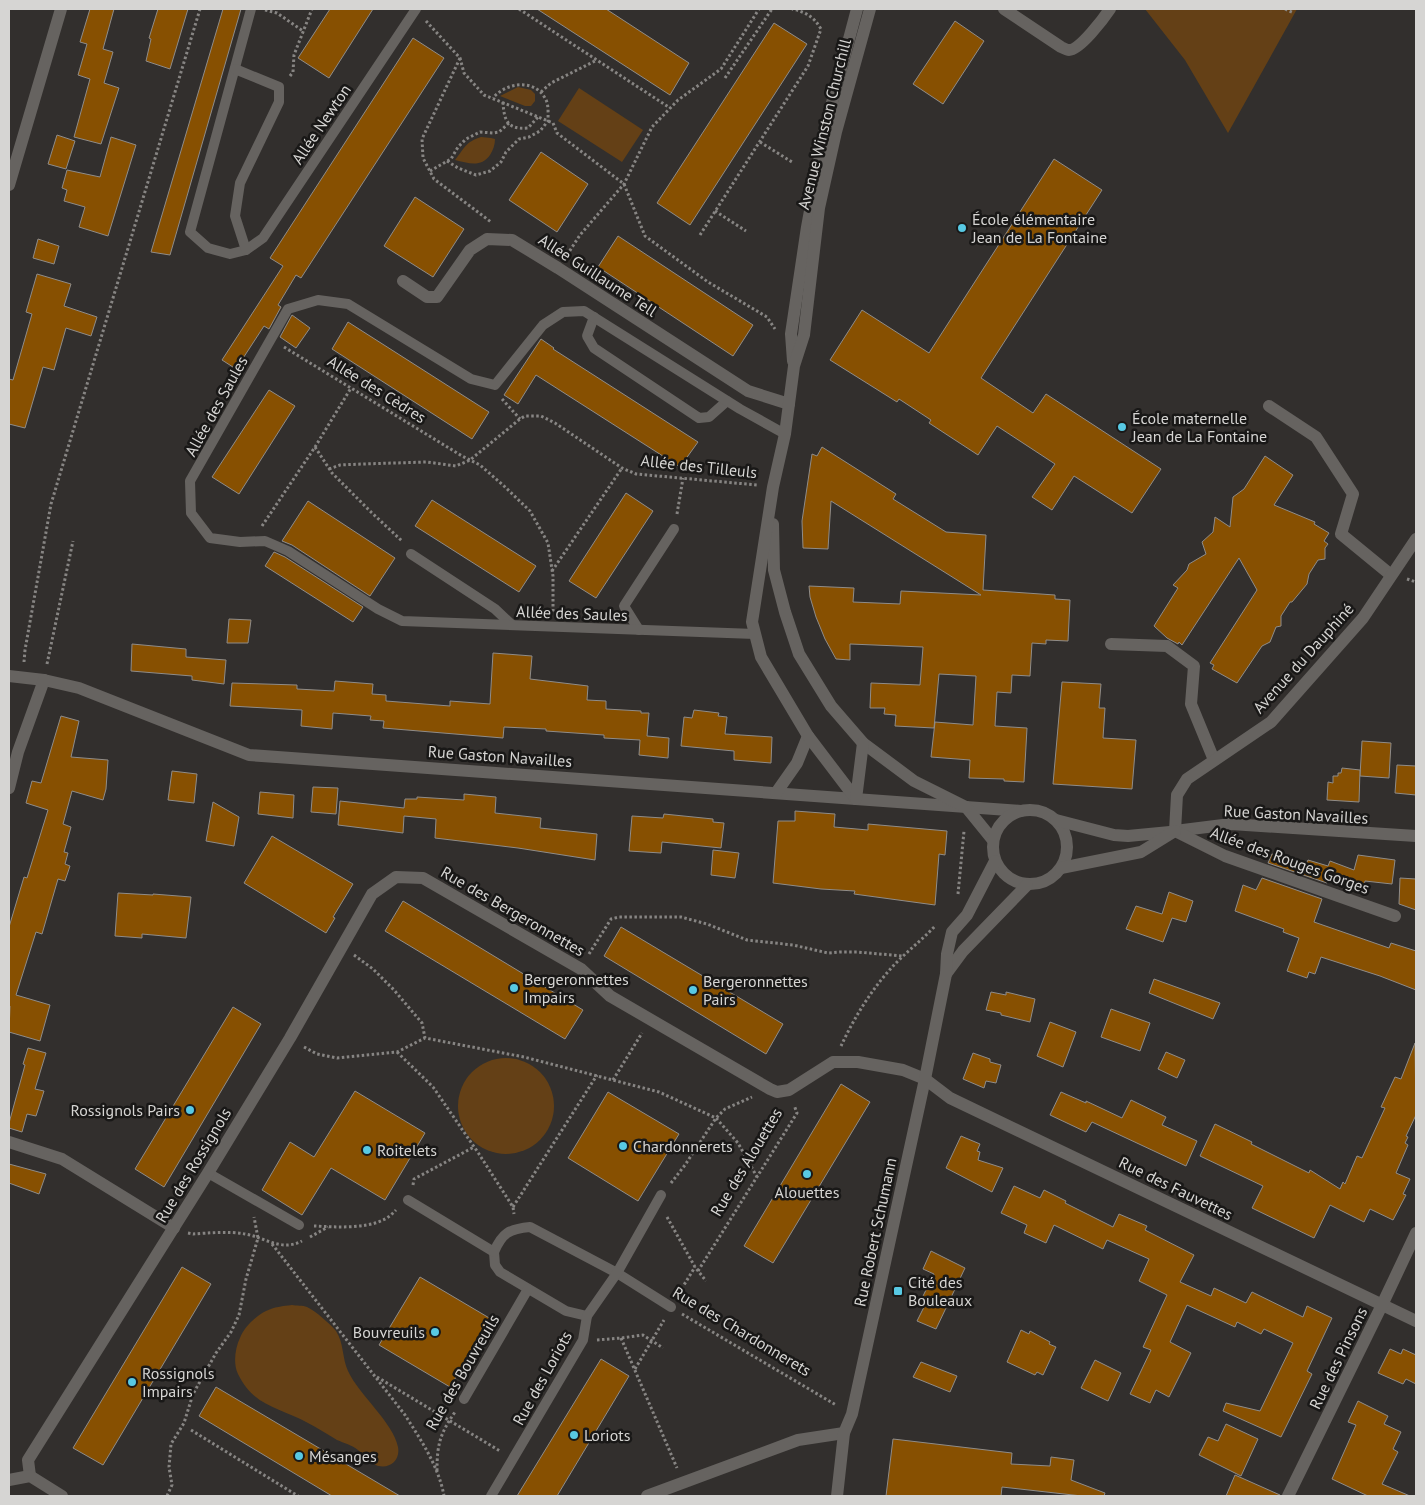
<svg xmlns="http://www.w3.org/2000/svg" width="1425" height="1505" font-family="'PT Sans',sans-serif">
  <style>
    .green { fill: #644016 }
    .building { fill: #875001; stroke: #8f8c89 }
    .lines { fill: none; stroke-linecap: round; stroke-linejoin: round }
    .path { stroke: #878583; stroke-width: 3; stroke-dasharray: 2.5 2.5; stroke-linecap: butt }
    .service { stroke: #666360; stroke-width: 10 }
    .minor { stroke: #666360; stroke-width: 12 }
    .tertiary { stroke: #666360; stroke-width: 12 }
    .poi-dot { fill: #58c9e3; stroke: #191817; stroke-width: 2 }
    .labels { text-anchor: middle; dominant-baseline: central; stroke-width: 5; stroke-linejoin: round; paint-order: stroke }
    .street-label { font-size: 16px; fill: #d6d5d3; stroke: #191817 }
    .poi-label { font-size: 16px; fill: #d6d5d3; stroke: #191817; text-anchor: start }
  </style>
  <rect width="100%" height="100%" fill="#322f2d"/>
  <!-- green -->
  <g class="green">
    <path d="M1145,9H1297L1228,133L1185,60Z"/>
    <path d="M518,87L531,90L535,94V101L531,106H525L500,96Z"/>
    <path d="M579,88L643,130L622,162L558,121Z"/>
    <path d="M481,137L491,138L495,139C495,145 493,150 490,155C481,168 468,163 455,160C464,149 465,142 481,137Z"/>
    <circle cx="506" cy="1106" r="48"/>
    <path d="M292,1305C296,1306 303,1305 307,1307C316,1311 330,1324 336,1331C344,1343 342,1358 348,1371C359,1395 393,1422 398,1447C401,1463 385,1472 372,1463C367,1459 363,1454 358,1450C352,1445 344,1443 337,1440C327,1434 318,1428 308,1423C279,1407 254,1407 238,1374C233,1364 235,1348 240,1338C244,1327 256,1316 266,1311C274,1307 283,1306 292,1305Z"/>
  </g>
  <!-- building -->
  <g class="building">
    <path d="M90,9H114L103,49L113,52L104,83L119,88L101,144L74,137L90,79L78,75L87,44L80,42Z"/>
    <path d="M158,9H188L170,69L146,61L151,39L149,38Z"/>
    <path d="M223,9H241L170,255L151,252Z"/>
    <path d="M330,9H373L329,78L298,58Z"/>
    <path d="M537,9H606L689,63L670,95Z"/>
    <path d="M955,21L984,41L943,104L913,84Z"/>
    <path d="M774,23L807,44L690,225L657,203Z"/>
    <path d="M413,38L444,58L301,278L296,275L278,305L281,307L269,329L264,326L236,369L222,360L283,266L270,258Z"/>
    <path d="M57,135L75,141L66,169L48,164Z"/>
    <path d="M111,137L136,145L108,236L79,227L85,207L64,201L67,190L62,188L67,170L100,177Z"/>
    <path d="M541,152L588,184L557,232L509,200Z"/>
    <path d="M1054,159L1102,190L981,378L1033,413L1046,394L1161,469L1132,513L1074,476L1052,510L1032,497L1055,464L997,426L978,455L929,423L931,420L899,399L897,402L830,360L862,310L929,353Z"/>
    <path d="M415,197L464,229L433,277L384,246Z"/>
    <path d="M618,236L753,325L733,356L598,267Z"/>
    <path d="M38,239L59,246L54,264L33,258Z"/>
    <path d="M37,274L71,284L64,306L97,317L91,336L66,328L54,370L43,367L25,428L9,424V379L13,380L32,314L26,312Z"/>
    <path d="M292,315L310,328L296,348L280,337Z"/>
    <path d="M348,322L489,412L472,439L332,349Z"/>
    <path d="M541,339L554,348L553,349L698,442L680,467L536,375L518,404L504,395Z"/>
    <path d="M269,390L295,406L239,494L212,477Z"/>
    <path d="M822,447L896,494L893,499L946,532L986,535L983,590L1055,595V599L1070,600L1068,641L1046,640V644L1032,643L1030,676L1012,675L1011,693L997,692L995,726L1027,728L1024,782L1004,781V779L969,778L970,760L931,757L935,722L973,725L976,676L939,674L934,728L895,726L896,715L884,714L885,708H870L871,683L920,685L923,647L850,644V660L836,659L825,639L816,617L810,597L809,586L854,588L853,602L900,604L901,591L981,595L831,501L828,549L803,548L802,521L812,454L817,456Z"/>
    <path d="M1265,456L1293,475L1274,505L1315,522L1314,524L1329,533L1324,541L1328,544L1325,548V559L1318,560L1309,574L1307,584L1292,602H1290L1281,616V626L1276,627L1270,642L1262,646L1237,683L1212,669L1214,665L1210,663L1257,590L1239,558L1182,645L1179,642L1178,644L1167,638L1154,626L1178,588L1173,585L1187,570L1189,564L1206,554L1202,542L1213,532L1215,517L1230,527L1233,497L1244,489Z"/>
    <path d="M626,493L653,511L596,598L569,581Z"/>
    <path d="M432,500L536,566L519,592L415,526Z"/>
    <path d="M308,501L395,558L370,596L292,545L282,541Z"/>
    <path d="M274,552L285,557L363,607L353,622L265,566Z"/>
    <path d="M229,619L251,620L248,643H227Z"/>
    <path d="M132,644L186,649V657L226,660L224,684L192,680V676L131,671Z"/>
    <path d="M493,653L532,656L530,679L588,686L587,700L606,701V709L641,711V713H649L647,736L669,738L668,758L639,755L640,740L604,738V735L546,731V729L504,727L503,738L383,728L384,721L370,720L371,716L333,713L332,729L301,726L302,710L230,706L232,683L297,685V689L334,691L335,681L373,684L372,694L386,695V701L450,706V701L490,704Z"/>
    <path d="M1062,682L1101,684L1099,708H1105L1103,738L1136,740L1132,789L1053,784Z"/>
    <path d="M694,710L719,713L718,716L727,717L725,734L772,737L771,763L734,760V751L681,746L684,717L692,718Z"/>
    <path d="M61,716L79,721L71,757L108,760L106,789L103,800L72,791L63,824L71,827L64,852L68,853L65,864L70,866L65,881L58,879L42,934L36,932L16,995L50,1005L40,1041L9,1032L10,1006L9,1005V927L24,877L27,878L48,810L26,803L32,781L41,783Z"/>
    <path d="M1362,741L1391,743L1389,778L1360,776Z"/>
    <path d="M1397,765L1416,766V795L1395,793Z"/>
    <path d="M1342,768L1360,770L1359,802L1327,800L1328,782L1333,783V776H1338V773H1341Z"/>
    <path d="M172,771L197,774L194,803L168,800Z"/>
    <path d="M313,787L338,788L336,814L311,812Z"/>
    <path d="M260,792L294,795L293,818L258,814Z"/>
    <path d="M464,794L496,797L495,813L541,818L540,828L597,834L595,860L518,848L435,838L436,819L404,816L403,833L338,825L340,801L404,808L405,799H417V797L464,800Z"/>
    <path d="M213,802L239,817L234,846L206,841Z"/>
    <path d="M795,811L835,814L834,827L868,830V824L947,831L945,855L939,854L935,905L854,894L855,891L821,889L773,883L778,821H795Z"/>
    <path d="M664,814L713,819V822L724,823L721,848L662,842L661,853L629,851L632,816L663,818Z"/>
    <path d="M272,836L353,884L333,917L335,918L326,933L244,883Z"/>
    <path d="M713,850L739,853L735,878L711,875Z"/>
    <path d="M1272,854L1306,864L1308,860L1328,866L1330,861L1354,870L1358,855L1395,860L1392,884L1365,881L1363,891L1328,879L1327,883L1268,863Z"/>
    <path d="M1262,878L1322,899L1314,922L1389,948L1391,943L1416,951V990L1380,976L1321,957L1315,974L1309,972L1307,978L1287,971L1299,938L1283,932L1284,929L1235,911L1243,885L1256,890Z"/>
    <path d="M1400,878L1416,879V910L1399,904Z"/>
    <path d="M1169,892L1193,901L1186,922L1172,918L1163,942L1126,929L1136,906L1162,914Z"/>
    <path d="M118,893L153,895V894L191,897L186,938L142,934V938L115,936Z"/>
    <path d="M403,901L583,1010L565,1039L385,931Z"/>
    <path d="M621,927L783,1024L766,1054L604,956Z"/>
    <path d="M1154,979L1220,1003L1213,1019L1149,993Z"/>
    <path d="M991,992L1006,995V992L1035,999L1030,1022L1001,1015V1013L986,1010Z"/>
    <path d="M233,1007L261,1024L164,1187L135,1169Z"/>
    <path d="M1111,1009L1150,1023L1140,1051L1101,1037Z"/>
    <path d="M1050,1022L1076,1032L1063,1067L1037,1056Z"/>
    <path d="M1415,1043L1416,1115L1406,1136L1408,1137L1405,1143L1408,1145L1396,1173L1410,1179L1403,1194L1406,1195L1393,1220L1370,1209L1364,1222L1330,1205L1314,1238L1252,1208L1263,1186L1200,1156L1215,1124L1252,1142L1251,1144L1309,1173L1310,1170L1340,1189L1343,1182L1345,1184L1357,1156L1362,1158L1385,1108L1381,1107L1395,1077L1401,1079Z"/>
    <path d="M28,1048L46,1053L35,1089L44,1091L36,1116L27,1114L22,1132L9,1128V1123L25,1065L23,1064Z"/>
    <path d="M1166,1052L1185,1060L1177,1078L1158,1069Z"/>
    <path d="M973,1053L990,1059V1062L1001,1065L996,1083L986,1081L984,1088L963,1079Z"/>
    <path d="M841,1084L870,1102L773,1263L744,1246Z"/>
    <path d="M355,1091L425,1133L385,1200L331,1168L302,1215L262,1190L290,1142L314,1157Z"/>
    <path d="M608,1092L679,1134L638,1201L568,1158Z"/>
    <path d="M1061,1092L1086,1103V1101L1122,1118L1131,1100L1166,1117L1162,1125L1197,1141L1186,1166L1092,1122L1086,1132L1050,1115Z"/>
    <path d="M961,1136L980,1144L977,1151L980,1152L978,1160L1003,1168L992,1192L946,1168Z"/>
    <path d="M9,1164L46,1174L39,1194L9,1183Z"/>
    <path d="M1014,1186L1040,1198L1044,1190L1066,1201L1065,1203L1113,1227L1119,1214L1147,1226L1145,1230L1194,1255L1180,1282L1211,1296L1214,1288L1246,1303L1252,1292L1303,1317L1307,1306L1332,1318L1307,1371L1312,1374L1281,1437L1223,1411L1226,1403L1260,1411L1293,1343L1264,1329L1261,1334L1237,1322L1235,1327L1187,1305L1170,1342L1191,1353L1169,1397L1156,1390L1150,1403L1130,1394L1151,1350L1143,1347L1167,1295L1139,1281L1149,1259L1107,1240L1103,1249L1054,1225L1046,1243L1024,1233L1027,1225L1001,1213Z"/>
    <path d="M931,1251L965,1268L936,1329L917,1321L926,1303L921,1300L934,1274L923,1269Z"/>
    <path d="M182,1267L211,1284L103,1465L73,1448Z"/>
    <path d="M420,1277L491,1319L450,1387L379,1345Z"/>
    <path d="M1021,1330L1029,1334L1030,1331L1050,1342L1049,1344L1056,1347L1043,1375L1037,1372L1035,1375L1007,1362Z"/>
    <path d="M1390,1349L1401,1354L1403,1349L1416,1355V1384L1406,1379L1403,1384L1378,1373Z"/>
    <path d="M601,1359L629,1376L557,1496H517Z"/>
    <path d="M1095,1360L1121,1373L1108,1401L1081,1388Z"/>
    <path d="M921,1362L957,1376L950,1392L913,1377Z"/>
    <path d="M216,1387L400,1496H332L199,1416Z"/>
    <path d="M1358,1401L1388,1416L1384,1424L1401,1432L1393,1449L1398,1452L1382,1484L1410,1496H1368L1332,1479L1356,1425L1348,1422Z"/>
    <path d="M1226,1424L1258,1439L1241,1476L1199,1455L1208,1437L1218,1441Z"/>
    <path d="M893,1439L1012,1453L1011,1464L1050,1466L1051,1457L1074,1460L1071,1480L1105,1493L1104,1496H1082L1002,1487L1001,1496H886Z"/>
    <path d="M1235,1475L1280,1495V1496H1226Z"/>
  </g>
  <g class="lines">
    <!-- path -->
    <g class="path">
      <path d="M519,9L670,108"/>
      <path d="M1285,9L1294,13"/>
      <path d="M265,10L277,13L303,31"/>
      <path d="M426,21L460,58L464,73L484,95L553,123L557,133L624,184L645,236L708,282L767,317L775,329"/>
      <path d="M460,58L422,139L423,158L434,179L491,222"/>
      <path d="M290,76L293,72L294,55L312,9"/>
      <path d="M725,78L772,9"/>
      <path d="M541,92L551,83L597,60"/>
      <path d="M503,102C504,120 507,130 528,128L538,117"/>
      <path d="M760,142L792,162"/>
      <path d="M447,161L458,168L476,175L490,171L501,162L506,152L519,139L529,137L540,131L548,121C548,114 549,104 545,98C534,78 505,83 493,98"/>
      <path d="M430,171L451,159L458,147L466,139L480,132L493,133L499,132L509,123"/>
      <path d="M715,211L746,231"/>
      <path d="M700,235L808,66L821,29C814,17 806,12 792,9"/>
      <path d="M567,255L580,235L624,184L652,127L678,100L721,69L759,9"/>
      <path d="M284,347L462,456L480,465L504,486L530,511L548,543L553,576V613"/>
      <path d="M502,399L520,419"/>
      <path d="M315,447L332,473L371,512L402,541"/>
      <path d="M329,469L340,465L362,464L427,462L456,466L470,460L520,419L525,416H541L555,423L622,468L636,474L757,485"/>
      <path d="M677,514L683,478"/>
      <path d="M262,526L315,447L351,388"/>
      <path d="M552,571L622,468"/>
      <path d="M1407,579L1416,582"/>
      <path d="M24,662L25,650L51,504L200,9"/>
      <path d="M47,664L73,541"/>
      <path d="M958,894L964,831"/>
      <path d="M589,954L611,919L619,917H681L707,924L747,940L793,945L828,953L840,952H857L903,956"/>
      <path d="M354,955L373,969L394,990L422,1023L425,1038"/>
      <path d="M841,1046C855,1016 874,985 898,961C910,949 923,939 935,926"/>
      <path d="M304,1047L317,1054L337,1058L397,1052L425,1038L524,1057L659,1092L716,1118L738,1143L757,1177"/>
      <path d="M397,1052L433,1087L479,1154L513,1207L514,1214"/>
      <path d="M613,1080L642,1033"/>
      <path d="M671,1183L685,1165L716,1118L725,1109L752,1097"/>
      <path d="M413,1185L414,1179L474,1147"/>
      <path d="M513,1207L597,1075"/>
      <path d="M667,1217L695,1267L706,1281"/>
      <path d="M314,1226C334,1227 365,1229 383,1220C388,1218 392,1214 396,1210"/>
      <path d="M188,1233L193,1234C208,1233 230,1231 245,1234C264,1237 281,1252 302,1241"/>
      <path d="M310,1237L328,1227"/>
      <path d="M272,1244L405,1415C421,1440 439,1467 444,1496"/>
      <path d="M698,1271L797,1113L794,1105"/>
      <path d="M679,1293L695,1267"/>
      <path d="M682,1314L836,1405"/>
      <path d="M621,1338L677,1468"/>
      <path d="M597,1340L621,1338L643,1335L663,1348"/>
      <path d="M635,1369L664,1320"/>
      <path d="M377,1377L500,1451"/>
      <path d="M191,1430L298,1496"/>
      <path d="M437,1471C437,1444 440,1434 455,1412"/>
      <path d="M167,1496L172,1485L169,1467L171,1444L184,1423L193,1394L216,1353L231,1332L239,1315L246,1279L258,1238L254,1217"/>
    </g>
    <!-- service -->
    <g class="service">
      <path d="M251,9L190,232L208,248L230,254L246,250L263,238L416,9"/>
      <path d="M235,69L279,87V102L240,183L235,216L246,250"/>
      <path d="M594,317L587,336L594,348L699,418L709,417L727,401"/>
      <path d="M411,554L495,609L512,625"/>
      <path d="M639,630L624,606L674,529"/>
      <path d="M755,634L402,621L378,609L288,551L265,541L240,542L210,538L191,513L190,481L288,309L318,300L348,304L471,379L495,385L543,325L563,312L584,311L740,409L785,434"/>
      <path d="M208,1173L299,1225"/>
      <path d="M408,1200L494,1252L495,1265L500,1272L566,1311L587,1316"/>
      <path d="M494,1252C502,1233 509,1229 530,1227L617,1273L671,1307"/>
      <path d="M464,1399L528,1289"/>
      <path d="M491,1496L583,1340L587,1316L617,1273L661,1195"/>
    </g>
    <!-- minor -->
    <g class="minor">
      <path d="M1004,9L1061,47C1063,48 1068,50 1069,50C1080,50 1104,18 1110,9"/>
      <path d="M9,185L61,9"/>
      <path d="M403,281L427,297H437L470,250L487,239L512,240L558,268L748,391L789,404"/>
      <path d="M1269,406L1316,437L1353,494L1341,534L1391,575"/>
      <path d="M1111,644L1167,646L1194,666L1191,704L1214,760"/>
      <path d="M9,676L44,680L79,688L249,755L1021,811"/>
      <path d="M9,788L18,752L44,680"/>
      <path d="M966,807L992,839"/>
      <path d="M1175,831L1231,824L1416,836"/>
      <path d="M1175,831L1225,856L1395,916"/>
      <path d="M9,1142L62,1159L174,1228"/>
      <path d="M30,1476L28,1460L208,1173L290,1038L372,894L396,877L423,878L581,969L610,996L770,1089L777,1092L789,1090L833,1062H858L903,1070L925,1079L950,1098L1416,1321"/>
      <path d="M9,1480L30,1476L62,1496"/>
      <path d="M647,1496L798,1440L844,1433"/>
      <path d="M1288,1496L1382,1305L1416,1233"/>
    </g>
    <!-- tertiary -->
    <g class="tertiary">
      <path d="M793,361L791,334L807,227L825,129L857,9"/>
      <path d="M773,524L774,570L785,612L799,654L831,706L863,743L914,781L966,807"/>
      <path d="M776,793L797,763L808,736"/>
      <path d="M856,799L808,736L761,657L752,622L773,487L785,434L794,366L804,335L819,208L836,132L870,9"/>
      <path d="M856,799L863,743"/>
      <circle cx="1030" cy="847" r="37"/>
      <path d="M1056,820L1114,835L1128,836L1170,832"/>
      <path d="M1175,831L1177,795L1187,779L1271,722L1363,618L1416,539"/>
      <path d="M1061,868L1141,852L1175,831"/>
      <path d="M946,974L963,951L1027,885"/>
      <path d="M837,1496L844,1433L852,1414L925,1079L946,974L947,954L952,932L967,915L995,861"/>
    </g>
  </g>
  <!-- markers -->
  <g class="poi-dot">
    <circle cx="962" cy="228" r="5"/>
    <circle cx="1122" cy="427" r="5"/>
    <circle cx="514" cy="988" r="5"/>
    <circle cx="693" cy="990" r="5"/>
    <circle cx="190" cy="1110" r="5"/>
    <circle cx="623" cy="1146" r="5"/>
    <circle cx="367" cy="1150" r="5"/>
    <circle cx="807" cy="1174" r="5"/>
    <rect x="893" y="1286" width="10" height="10" rx="2.5"/>
    <circle cx="435" cy="1332" r="5"/>
    <circle cx="132" cy="1382" r="5"/>
    <circle cx="574" cy="1435" r="5"/>
    <circle cx="299" cy="1456" r="5"/>
  </g>
  <g class="labels">
    <!-- street labels -->
    <g class="street-label">
      <text transform="translate(321 124) rotate(-56)">Allée Newton</text>
      <text transform="translate(824 124) rotate(-76)">Avenue Winston Churchill</text>
      <text transform="translate(598 275) rotate(33)">Allée Guillaume Tell</text>
      <text transform="translate(377 389) rotate(32)">Allée des Cèdres</text>
      <text transform="translate(216 406) rotate(-61)">Allée des Saules</text>
      <text transform="translate(699 466) rotate(6)">Allée des Tilleuls</text>
      <text transform="translate(572 613) rotate(2)">Allée des Saules</text>
      <text transform="translate(1303 658) rotate(-48)">Avenue du Dauphiné</text>
      <text transform="translate(500 756) rotate(4)">Rue Gaston Navailles</text>
      <text transform="translate(1296 814) rotate(3)">Rue Gaston Navailles</text>
      <text transform="translate(1290 860) rotate(20)">Allée des Rouges Gorges</text>
      <text transform="translate(513 911) rotate(30)">Rue des Bergeronnettes</text>
      <text transform="translate(746 1162) rotate(-59)">Rue des Alouettes</text>
      <text transform="translate(193 1165) rotate(-59)">Rue des Rossignols</text>
      <text transform="translate(1176 1188) rotate(26)">Rue des Fauvettes</text>
      <text transform="translate(875 1232) rotate(-78)">Rue Robert Schumann</text>
      <text transform="translate(742 1331) rotate(31)">Rue des Chardonnerets</text>
      <text transform="translate(1338 1358) rotate(-64)">Rue des Pinsons</text>
      <text transform="translate(462 1372) rotate(-60)">Rue des Bouvreuils</text>
      <text transform="translate(542 1378) rotate(-61)">Rue des Loriots</text>
    </g>
    <!-- poi labels -->
    <g class="poi-label">
      <text x="972" y="219">École élémentaire<tspan x="972" dy="18">Jean de La Fontaine</tspan></text>
      <text x="1132" y="418">École maternelle<tspan x="1132" dy="18">Jean de La Fontaine</tspan></text>
      <text x="524" y="979">Bergeronnettes<tspan x="524" dy="18">Impairs</tspan></text>
      <text x="703" y="981">Bergeronnettes<tspan x="703" dy="18">Pairs</tspan></text>
      <text x="180" y="1110" text-anchor="end">Rossignols Pairs</text>
      <text x="633" y="1146">Chardonnerets</text>
      <text x="377" y="1150">Roitelets</text>
      <text x="807" y="1192" text-anchor="middle">Alouettes</text>
      <text x="908" y="1282">Cité des<tspan x="908" dy="18">Bouleaux</tspan></text>
      <text x="425" y="1332" text-anchor="end">Bouvreuils</text>
      <text x="142" y="1373">Rossignols<tspan x="142" dy="18">Impairs</tspan></text>
      <text x="584" y="1435">Loriots</text>
      <text x="309" y="1456">Mésanges</text>
    </g>
  </g>
  <!-- border -->
  <rect width="1425" height="1505" fill="none" stroke="#d6d5d3" stroke-width="20"/>
</svg>
